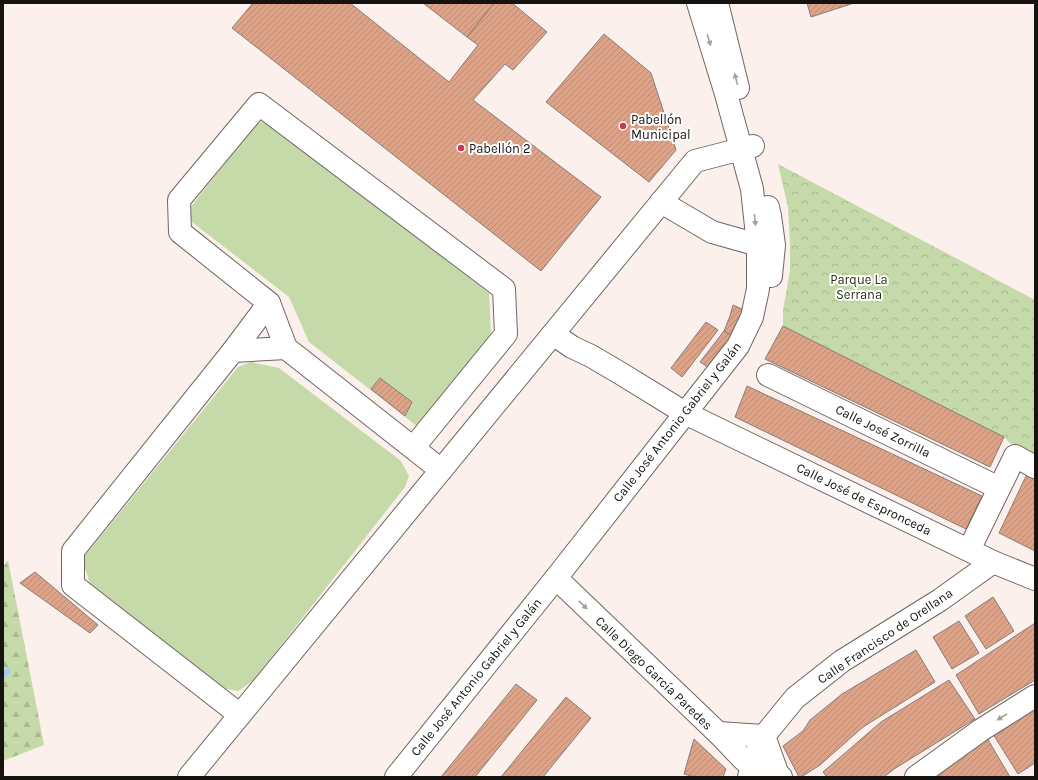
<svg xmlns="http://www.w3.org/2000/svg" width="1038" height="780" font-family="Karla,sans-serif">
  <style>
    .green { fill: #c5daa8 }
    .forest { fill: url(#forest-firs) }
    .park { fill: url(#park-crowns) }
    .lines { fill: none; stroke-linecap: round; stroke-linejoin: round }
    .stream { stroke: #a7c8f7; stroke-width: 5.5 }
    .building { fill: url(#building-hatch); stroke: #867d78 }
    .minor-casing { stroke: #6f6662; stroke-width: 24 }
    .minor { stroke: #fff; stroke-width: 22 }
    .oneway { fill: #a1a09f }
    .poi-dot { fill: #c83958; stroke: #fff; stroke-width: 1.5 }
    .labels { text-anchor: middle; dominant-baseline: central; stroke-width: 4; stroke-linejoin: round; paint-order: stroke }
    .poi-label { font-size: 13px; fill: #151210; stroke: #fff; text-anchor: start }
    .park-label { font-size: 13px; fill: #25330c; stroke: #fff }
    .street-label { font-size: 13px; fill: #151210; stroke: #fff }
  </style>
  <defs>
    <pattern id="forest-firs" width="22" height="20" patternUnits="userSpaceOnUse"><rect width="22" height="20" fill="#c5daa8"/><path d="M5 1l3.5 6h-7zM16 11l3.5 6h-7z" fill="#a8ba90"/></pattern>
    <pattern id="park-crowns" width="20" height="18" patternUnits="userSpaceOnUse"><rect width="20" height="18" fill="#c5daa8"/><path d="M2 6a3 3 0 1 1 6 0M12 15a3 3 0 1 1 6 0" fill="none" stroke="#a8ba90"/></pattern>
    <pattern id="building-hatch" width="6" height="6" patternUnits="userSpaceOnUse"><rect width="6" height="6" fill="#dca389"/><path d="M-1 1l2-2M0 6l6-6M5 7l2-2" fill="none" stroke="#bc8b75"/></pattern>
  </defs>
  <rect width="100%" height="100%" fill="#fbf0eb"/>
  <!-- green -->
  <g class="green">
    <path d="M265,120L489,293L491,334L418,427L309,342L289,297L188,219L189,209L255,125Z"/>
    <path d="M251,362L279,368L401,461L409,476L405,487L253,681L238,691L222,688L90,583L85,568L84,557L238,367Z"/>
  </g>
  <!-- forest -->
  <path class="forest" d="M8,560L44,745L3,761V567Z"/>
  <!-- park -->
  <path class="park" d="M778,164L1035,300V457L1010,443L1004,437L783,326V310L790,271V243L788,207Z"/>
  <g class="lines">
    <!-- stream -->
    <path class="stream" d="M3,676L8,671"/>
  </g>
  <!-- building -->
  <g class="building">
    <path d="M253,3H350L449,82L478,45L467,37L494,3H512L547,32L513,70L505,64L473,100L601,197L541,271L232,28Z"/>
    <path d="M423,3H494L467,37Z"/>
    <path d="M807,3H854L811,17Z"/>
    <path d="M604,34L651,73L676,150L649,182L546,102Z"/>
    <path d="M733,305L744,310L732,336L724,331L730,316Z"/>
    <path d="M706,322L718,330L682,377L671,368Z"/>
    <path d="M783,326L1004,437L990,467L765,359Z"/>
    <path d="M724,331L737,339L713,370L700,362Z"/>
    <path d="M380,378L412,402L405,416L371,389Z"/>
    <path d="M747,386L982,496L966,529L735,417Z"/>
    <path d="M1027,474L1035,478V551L999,533Z"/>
    <path d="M35,572L98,625L90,633L20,583Z"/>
    <path d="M993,597L1014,631L986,649L965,616Z"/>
    <path d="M959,621L979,653L952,669L933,637Z"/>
    <path d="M1035,623V680L979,714L956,675Z"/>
    <path d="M916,650L935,682L863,727L820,765L801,777H799L783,746L803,731L810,720L842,694Z"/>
    <path d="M949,680L975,719L894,769L884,777H827L823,772L881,722Z"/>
    <path d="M516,684L537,700L475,777H441Z"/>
    <path d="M566,697L591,718L543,777H501Z"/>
    <path d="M1035,707V763L1018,774L993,734Z"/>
    <path d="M987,738L1010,777H929Z"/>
    <path d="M694,739L726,769L723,777H695L684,774Z"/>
  </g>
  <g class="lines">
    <defs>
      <g id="minor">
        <path d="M717,3L738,88"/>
        <path d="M661,202L712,232L758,245H771"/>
        <path d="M768,207L770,216L774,245L771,276"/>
        <path d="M553,334L572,347L591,356L620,373L685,413L993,562L1035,579"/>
        <path d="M233,351L286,348"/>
        <path d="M768,375L999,488"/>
        <path d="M413,448L506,334L504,289L259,104L179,200L180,232L269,303L286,348L441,470"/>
        <path d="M969,550L1015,456L1035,467"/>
        <path d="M556,578L718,733L741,757L752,767L778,775L781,777"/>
        <path d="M240,715L73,585V551L233,351L269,303"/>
        <path d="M718,733L764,736L778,775"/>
        <path d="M189,777L695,161L753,146"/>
        <path d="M396,777L556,578L738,346L752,317L758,289V245L752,189L726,94L698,3"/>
        <path d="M749,777L752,767L753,760L764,736L795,698L842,661L940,600L993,562"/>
        <path d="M916,777L981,730L1035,696"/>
      </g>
    </defs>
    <!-- minor casing -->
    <use href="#minor" class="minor-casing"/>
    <!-- minor -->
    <use href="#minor" class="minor"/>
  </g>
  <!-- one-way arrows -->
  <defs><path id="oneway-solid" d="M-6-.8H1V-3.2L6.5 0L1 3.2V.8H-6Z"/></defs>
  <g class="oneway">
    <use href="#oneway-solid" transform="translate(709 40) rotate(73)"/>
    <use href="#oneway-solid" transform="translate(736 79) rotate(-104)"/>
    <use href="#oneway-solid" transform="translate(755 220) rotate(84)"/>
    <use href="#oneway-solid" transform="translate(583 605) rotate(44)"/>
    <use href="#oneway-solid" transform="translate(1002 717) rotate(148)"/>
  </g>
  <!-- markers -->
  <g class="poi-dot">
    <circle cx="623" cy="126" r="4"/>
    <circle cx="461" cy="148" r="4"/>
  </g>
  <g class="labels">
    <!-- poi labels -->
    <g class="poi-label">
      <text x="631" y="119">Pabellón<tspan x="631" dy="15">Municipal</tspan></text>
      <text x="469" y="148">Pabellón 2</text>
    </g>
    <!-- park labels -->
    <g class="park-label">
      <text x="859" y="279">Parque La<tspan x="859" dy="15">Serrana</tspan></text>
    </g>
    <!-- street labels -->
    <g class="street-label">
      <text transform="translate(677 422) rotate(-52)">Calle José Antonio Gabriel y Galán</text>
      <text transform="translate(883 431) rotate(26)">Calle José Zorrilla</text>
      <text transform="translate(864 499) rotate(26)">Calle José de Espronceda</text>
      <text transform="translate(885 636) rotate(-34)">Calle Francisco de Orellana</text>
      <text transform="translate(654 673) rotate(44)">Calle Diego García Paredes</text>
      <text transform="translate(476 677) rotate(-51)">Calle José Antonio Gabriel y Galán</text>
    </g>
  </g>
  <!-- border -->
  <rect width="1038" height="780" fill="none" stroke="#151210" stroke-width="8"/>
</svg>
